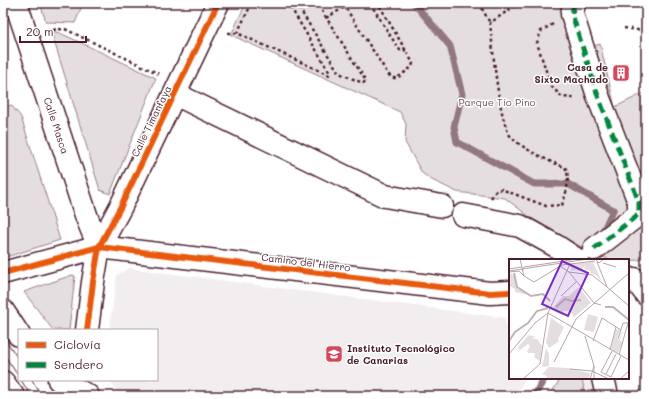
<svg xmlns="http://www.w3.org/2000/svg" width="649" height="399" font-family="Mali,sans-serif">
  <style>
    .built { fill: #f2eeef }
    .green { fill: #e5dee0; stroke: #987e86 }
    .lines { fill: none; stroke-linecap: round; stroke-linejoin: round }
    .stream { stroke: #91787e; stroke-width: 7 }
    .minor-casing { stroke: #4a1f2b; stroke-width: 25 }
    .major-casing { stroke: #4a1f2b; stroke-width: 25 }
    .path { stroke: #4a1f2b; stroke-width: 2.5; stroke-dasharray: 3 3; stroke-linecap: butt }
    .minor { stroke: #fff; stroke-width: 22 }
    .major { stroke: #fff; stroke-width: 22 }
    .tram { stroke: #4a1f2b; stroke-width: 1 }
    .quiet { stroke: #00873e; stroke-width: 5; stroke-dasharray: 10 5; stroke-linecap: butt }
    .cycleway-casing { stroke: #fff; stroke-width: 8 }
    .cycleway { stroke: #e8590c; stroke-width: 6 }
    .labels { text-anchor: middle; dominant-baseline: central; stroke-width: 3; stroke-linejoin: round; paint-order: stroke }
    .poi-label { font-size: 10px; font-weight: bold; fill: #4a1f2b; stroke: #fff; text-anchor: end }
    .park-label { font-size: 10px; fill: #714f58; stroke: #fff }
    .street-label { font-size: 10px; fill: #4a1f2b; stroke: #fff }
    .inset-river { fill: none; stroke: #c1b3b6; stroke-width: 2 }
    .inset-road { fill: none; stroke: #b7a5aa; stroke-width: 1 }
    .view { fill: #7b2cbf; fill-opacity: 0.15; stroke: #7b2cbf; stroke-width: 2 }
    .inset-edge { fill: none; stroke: #4a1f2b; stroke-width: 2 }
  </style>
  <rect width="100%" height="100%" fill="#fff"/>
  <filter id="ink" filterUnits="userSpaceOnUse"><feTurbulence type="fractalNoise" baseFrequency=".025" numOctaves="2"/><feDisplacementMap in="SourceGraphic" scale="8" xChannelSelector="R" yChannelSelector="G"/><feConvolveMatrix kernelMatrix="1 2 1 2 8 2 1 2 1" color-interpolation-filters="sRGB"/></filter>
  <g filter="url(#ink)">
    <!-- built -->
    <g class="built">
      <path d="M129,268L506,318L505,324L510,323V378H525L516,396H125L117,392L110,380H157V330H109L117,275Z"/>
      <path d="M561,378H618L622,396H549Z"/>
    </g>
    <!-- green -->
    <g class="green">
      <path d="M40,3H83L75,23L46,22Z"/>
      <path d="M246,3H580L590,47L600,44L615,107L646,92V259L628,261L610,260L590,252L531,218L505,198L457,192L432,180L422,173L405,142L406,124L400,112L231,35Z"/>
      <path d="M51,31L60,33L156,78L110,194L100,190Z"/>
      <path d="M11,105L21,117L60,240L3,258V108Z"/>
      <path d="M72,275L75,276L69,330H53L24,292Z"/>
      <path d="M561,378H582L585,396H549Z"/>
    </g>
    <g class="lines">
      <!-- stream -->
      <g class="stream">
        <path d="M414,3L450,46L462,94L454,127L457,142L534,184H568L613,210"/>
        <path d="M603,231L613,210"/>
        <path d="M534,396L545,378"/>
      </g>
      <defs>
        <g id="minor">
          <path id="s1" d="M16,3L87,218L99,247"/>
          <path d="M574,3L572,14L598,96L639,202V214L594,249"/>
          <path d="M175,94L385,196L442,206"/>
          <path d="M463,215L520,226L556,246L577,260"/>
          <path d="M3,273L99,247L490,293L510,292"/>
          <path d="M635,279L646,294"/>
          <path d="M87,330L93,282L99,247L121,206L218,3"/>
          <path d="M603,378L607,396"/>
        </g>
        <g id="major">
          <path d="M3,311L19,335"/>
          <path d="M59,380L88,396"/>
          <path d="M3,382L13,396"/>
        </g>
      </defs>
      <!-- minor casing -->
      <use href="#minor" class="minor-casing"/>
      <!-- major casing -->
      <use href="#major" class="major-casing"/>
      <!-- path -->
      <g class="path">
        <path d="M296,3L339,73L363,83L366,81L317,3"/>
        <path d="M343,3L345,7"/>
        <path d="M370,3L398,48L401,51L406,50"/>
        <path d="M479,3L490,23"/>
        <path d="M326,18L345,7L388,74L392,78H397L412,67L413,63L378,3"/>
        <path d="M553,24L541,31L537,43L551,86L562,97L575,98"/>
        <path d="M624,28L645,31"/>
        <path d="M47,30L65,29L159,74"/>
        <path d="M228,33H237L329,75L330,73L288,3"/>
        <path d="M237,33L252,3"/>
        <path d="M491,198L496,191L501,189L546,206L562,205C566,195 571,177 565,167C551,163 520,147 511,137C498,120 493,47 490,23L519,3"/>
      </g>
      <!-- minor -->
      <use href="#minor" class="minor"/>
      <!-- major -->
      <use href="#major" class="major"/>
      <!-- tram -->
      <g class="tram">
        <path d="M3,336L19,360"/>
        <path d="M3,353L19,377"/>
        <path d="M21,380L31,396"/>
        <path d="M32,380L42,396"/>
      </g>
      <!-- quiet -->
      <path class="quiet" d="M574,3L572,14L598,96L639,202V214L594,249"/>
      <defs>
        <g id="cycleway">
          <path d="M3,273L99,247L490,293L510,292"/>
          <path d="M87,330L93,282L99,247L121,206L218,3"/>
        </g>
      </defs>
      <!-- cycleway casing -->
      <use href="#cycleway" class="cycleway-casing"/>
      <!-- cycleway -->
      <use href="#cycleway" class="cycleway"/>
    </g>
  </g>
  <!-- icons -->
  <defs>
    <symbol id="building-square" viewBox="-11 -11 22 22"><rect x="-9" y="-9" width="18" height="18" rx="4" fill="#d1495b" stroke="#fff"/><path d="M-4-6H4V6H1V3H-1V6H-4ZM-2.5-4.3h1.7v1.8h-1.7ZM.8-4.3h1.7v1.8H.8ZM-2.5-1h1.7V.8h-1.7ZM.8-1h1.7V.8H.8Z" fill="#fff"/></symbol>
    <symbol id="university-square" viewBox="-11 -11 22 22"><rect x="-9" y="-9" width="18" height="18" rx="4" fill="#d1495b" stroke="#fff"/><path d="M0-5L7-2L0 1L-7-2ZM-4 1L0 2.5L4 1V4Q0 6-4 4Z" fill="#fff"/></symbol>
  </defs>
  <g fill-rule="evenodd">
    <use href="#building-square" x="611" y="63" width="20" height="20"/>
    <use href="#university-square" x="324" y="344" width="20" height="20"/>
  </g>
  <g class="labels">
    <!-- poi labels -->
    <g class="poi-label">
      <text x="608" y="67">Casa de<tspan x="608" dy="12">Sixto Machado</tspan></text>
      <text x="347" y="348" text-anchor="start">Instituto Tecnológico<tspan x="347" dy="12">de Canarias</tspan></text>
    </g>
    <!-- park labels -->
    <g class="park-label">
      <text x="497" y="102">Parque Tío Pino</text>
    </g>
    <!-- street labels -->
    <g class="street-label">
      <text transform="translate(151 121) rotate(-64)">Calle Timanfaya</text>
      <text stroke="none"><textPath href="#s1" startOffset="129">Calle Masca</textPath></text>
      <text transform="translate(306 262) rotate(7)">Camino del Hierro</text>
    </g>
  </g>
  <!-- overview -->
  <g transform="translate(509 259)">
    <rect width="120" height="120" fill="#fff"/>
    <path d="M84,3L93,23L87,16L81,14L82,12L75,10L76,6L72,12L62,11V5ZM0,14L5,16L9,29L19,36L6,33V30L0,27ZM70,28L82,44L65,58L61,52H54L53,56L42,51L54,37H60ZM79,55L89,58L85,73L75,71ZM42,59L55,68L49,80L50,82L40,89L37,83ZM116,64L113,73H116L113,74L111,82L114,83L109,94L102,90L107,70L111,71L108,80L110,81ZM20,76L27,78L23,80H28L33,87L31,102L25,98L26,94H19L18,92L21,87L19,85L11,91L9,88ZM37,89L40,95V107L33,108ZM40,108L59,109L81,114L80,120H37L38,117L33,115Z" fill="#e5dee0"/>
    <path class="inset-river" d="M5,14L8,28L22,37L34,35L41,42M47,48L56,40L63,42L72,41M96,48H104L120,61M0,82L6,73L19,64L28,52L39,49"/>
    <path class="inset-road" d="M11,0L15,17L25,23L53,6L86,2M86,0L90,4L95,0M88,3L98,28L120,47M94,4L107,8M51,7L60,13L85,44L92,46M0,10L13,8M0,12L79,0M13,12L15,8L68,0M0,13L10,12L15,17M60,13L83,16L98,28M52,37L67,23M39,54L120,101M76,77L85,107L81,120M109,80L114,64H119L110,96M84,82L93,59L112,71M101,91L107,68M103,92L92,113L102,118L112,97M0,95L26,64L39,54M45,103L67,60L120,14M61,110L83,112L100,120M97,115L107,95M14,120L31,105L39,54L61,5M85,120V107M111,120L120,112"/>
    <path class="view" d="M53,2L79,14L59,57L33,45Z"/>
    <rect width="120" height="120" class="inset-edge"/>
  </g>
  <!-- margin -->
  <rect width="649" height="399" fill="none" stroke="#fff" stroke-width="16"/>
  <rect x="8" y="8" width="633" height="383" fill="none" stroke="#4a1f2b" stroke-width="1.5" filter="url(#ink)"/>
  <!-- legend -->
  <rect x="18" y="329" width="140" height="52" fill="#ffffff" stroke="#b7a5aa"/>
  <rect x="26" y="342" width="20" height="6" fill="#e8590c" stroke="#b7a5aa"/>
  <text x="54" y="349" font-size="12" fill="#4a1f2b">Ciclovía</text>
  <rect x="26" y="362" width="20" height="6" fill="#00873e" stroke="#b7a5aa"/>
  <text x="54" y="369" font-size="12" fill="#4a1f2b">Sendero</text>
  <!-- scale -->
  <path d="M20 36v6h66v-6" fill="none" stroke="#4a1f2b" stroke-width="2"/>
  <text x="26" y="36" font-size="12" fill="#4a1f2b" stroke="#ffffff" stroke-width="3" paint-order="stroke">20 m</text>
</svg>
